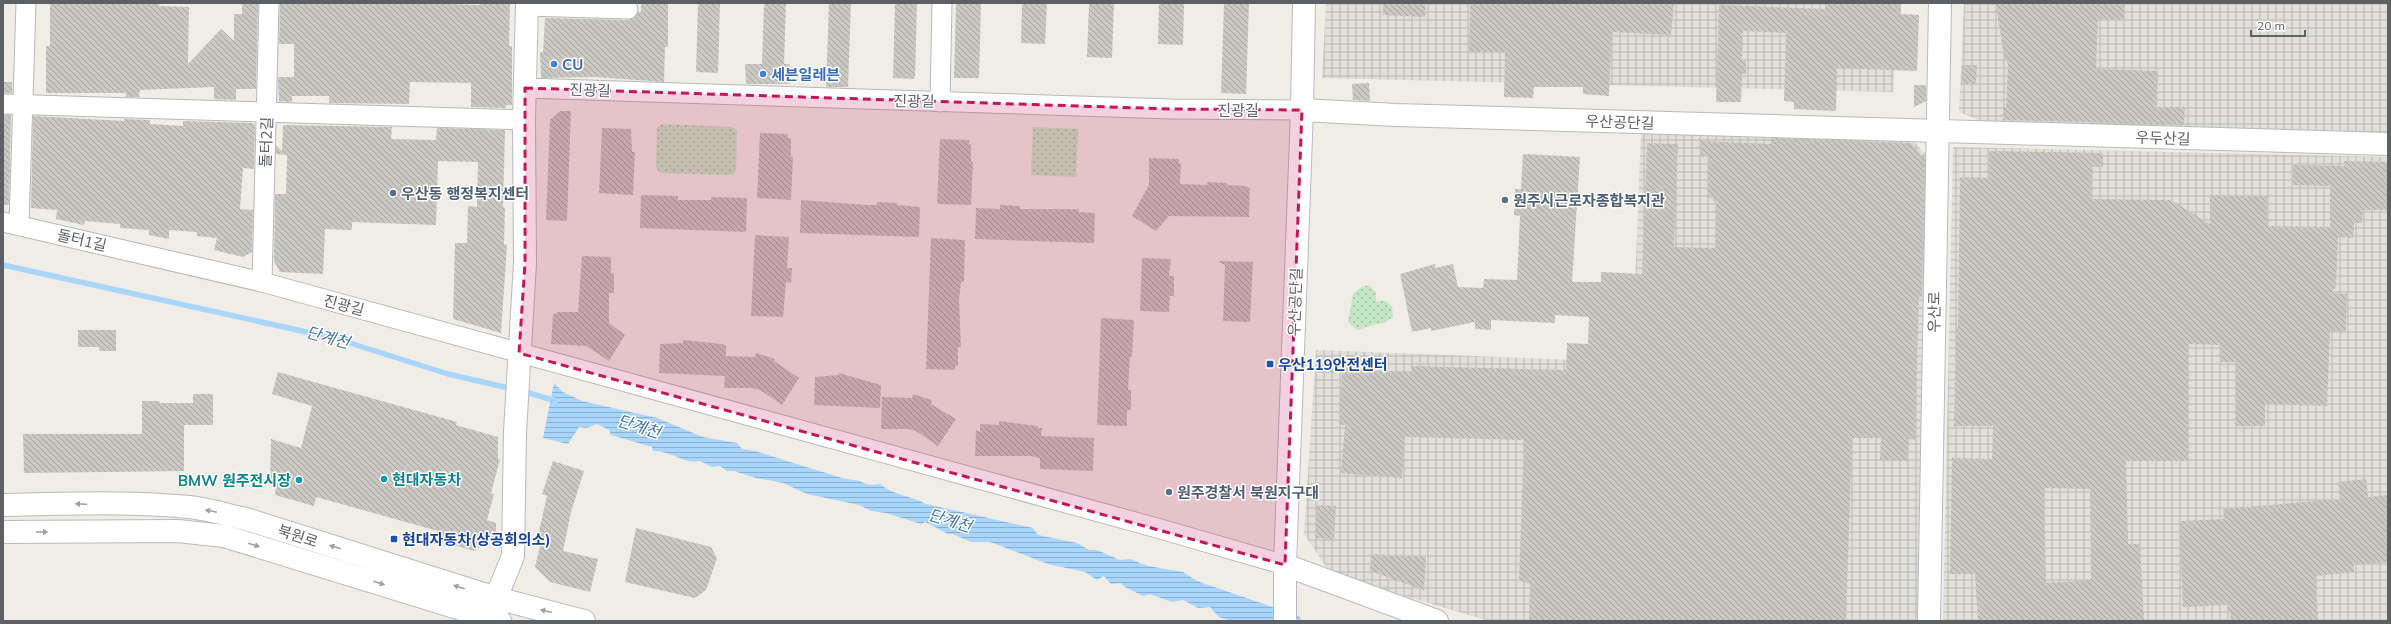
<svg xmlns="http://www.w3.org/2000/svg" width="2391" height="624" font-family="Mulish,'Noto Sans KR',sans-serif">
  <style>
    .industrial { fill: url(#industrial-grid) }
    .park { fill: url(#park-dots) }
    .water { fill: url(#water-rules) }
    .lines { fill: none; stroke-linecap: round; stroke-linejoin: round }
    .stream { stroke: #a8d6fd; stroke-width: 5.5 }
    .building { fill: url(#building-back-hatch); fill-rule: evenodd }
    .street-casing { stroke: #b6b8bc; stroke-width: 21 }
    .secondary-casing { stroke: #b7babf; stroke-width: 24 }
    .street { stroke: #fff; stroke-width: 19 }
    .secondary { stroke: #fff; stroke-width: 22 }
    .oneway { fill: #9ea0a3 }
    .marked { fill: #c2185b; fill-opacity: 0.2; stroke: #c2185b; stroke-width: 3; stroke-dasharray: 8 5; stroke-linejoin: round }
    .shop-dot { fill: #3f7fe0; stroke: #fff; stroke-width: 1.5 }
    .service-dot { fill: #5c6f8a; stroke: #fff; stroke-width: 1.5 }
    .transit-dot { fill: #1a4fb4; stroke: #fff; stroke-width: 1.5 }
    .culture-dot { fill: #0f9aa8; stroke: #fff; stroke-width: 1.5 }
    .labels { text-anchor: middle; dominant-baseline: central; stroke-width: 3; stroke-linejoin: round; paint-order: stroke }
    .shop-label { font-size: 15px; font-weight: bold; fill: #366cbe; stroke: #fff; text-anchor: start }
    .street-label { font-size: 15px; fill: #5d6165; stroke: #fff }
    .service-label { font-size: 15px; font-weight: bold; fill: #4e5e75; stroke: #fff; text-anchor: start }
    .transit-label { font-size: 15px; font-weight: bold; fill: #164399; stroke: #fff; text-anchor: start }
    .culture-label { font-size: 15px; font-weight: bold; fill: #0d838f; stroke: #fff; text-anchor: start }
    .water-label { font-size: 16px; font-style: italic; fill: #4476af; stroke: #fff }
  </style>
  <defs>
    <pattern id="industrial-grid" width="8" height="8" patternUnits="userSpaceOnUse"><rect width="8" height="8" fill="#e1dfda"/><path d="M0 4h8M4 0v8" fill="none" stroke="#bab8b4"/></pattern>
    <pattern id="park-dots" width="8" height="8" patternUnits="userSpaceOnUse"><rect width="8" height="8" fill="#c3e6c4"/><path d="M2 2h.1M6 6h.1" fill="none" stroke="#a2bea3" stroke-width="1.8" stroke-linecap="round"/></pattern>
    <pattern id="water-rules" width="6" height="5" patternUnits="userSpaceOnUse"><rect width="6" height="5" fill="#a8d6fd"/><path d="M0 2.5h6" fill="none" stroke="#8cb1d0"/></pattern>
    <pattern id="building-back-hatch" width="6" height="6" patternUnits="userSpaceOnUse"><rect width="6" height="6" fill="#cac8c2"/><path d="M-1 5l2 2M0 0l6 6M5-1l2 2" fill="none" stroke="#a7a6a1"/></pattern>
  </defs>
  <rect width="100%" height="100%" fill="#efede5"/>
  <!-- industrial -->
  <g class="industrial">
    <path d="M1326,3H1898L1893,92L1322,78Z"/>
    <path d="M1964,3H2388V135L1983,122L1959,112Z"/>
    <path d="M1641,133L1913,140L1930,160L1918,621H1489L1331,574L1304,534L1316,350L1632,362Z"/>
    <path d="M1953,147L2388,157V621H1943Z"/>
  </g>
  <!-- park -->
  <g class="park">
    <path d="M661,124L733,127L737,131L736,171L732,175L660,173L656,168L657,128Z"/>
    <path d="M1033,127L1078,129L1076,177L1031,175Z"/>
    <path d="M1368,285L1376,292V301H1386L1392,307L1393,317L1384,323C1374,323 1368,328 1357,330L1348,322L1353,294L1361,287Z"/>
  </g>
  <!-- water -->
  <path class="water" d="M554,383L563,392L582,401L657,418L703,437L737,443L742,449L755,451L842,478L859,481L869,485L880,484C893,495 911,496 926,504L1033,528L1038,535L1077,543L1089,550H1097L1120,560L1130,559L1148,566L1183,572L1197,581L1299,616L1302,621H1232L1219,617L1210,607L1198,608L1183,600L1172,602L1150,594L1143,596L1125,587L1121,583L1111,584L1104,576L1097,580L1085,572L1048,564L990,542H971L953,534H948L925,522L921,524L886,513L871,511L859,505L807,494L783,483L756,478L734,471H727L720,466L712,467L700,461C685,465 670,450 653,451L652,447L611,435L609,430L597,424L587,428L579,427L568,444L543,438Z"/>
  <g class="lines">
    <!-- stream -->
    <g class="stream">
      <path d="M3,265L334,338L448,374L513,389"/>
      <path d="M522,391L556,401"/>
    </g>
  </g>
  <!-- building -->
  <g class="building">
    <path d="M50,3H160L159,6L189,7L188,64L221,29L234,41V14H242V3H258L256,89H236V100L214,99V87L140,90L139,97H126V93H46V46H50Z"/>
    <path d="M280,3H419L480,5V3H510L509,46H512V105H506V108L471,107V83L410,82L409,104L329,103V96H292V102L279,101L278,77H294V44H279Z"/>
    <path d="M641,3H668V47H665L664,82L596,77L541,78L540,52H543L545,18L628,20L634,18L638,12H641Z"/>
    <path d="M698,3H720L718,73L696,72Z"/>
    <path d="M764,3H786L784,64H790V84H746L745,64H762Z"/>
    <path d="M829,3H851L848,87H826Z"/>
    <path d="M895,3H917L915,79L893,78Z"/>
    <path d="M956,3H981L979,78H954Z"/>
    <path d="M1022,3H1047L1045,44L1021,43Z"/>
    <path d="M1089,3H1114L1112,58L1087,57Z"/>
    <path d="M1159,3H1184L1183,45L1158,44Z"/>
    <path d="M1224,3H1249L1246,94L1221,93Z"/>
    <path d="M1383,3H1426L1425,17L1383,15Z"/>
    <path d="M1470,3H1674L1671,35L1612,32L1609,96L1583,94V87H1534L1533,98L1504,97L1505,52H1469Z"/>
    <path d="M1825,3H1901V14L1919,15L1917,71L1837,68L1836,111L1794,109V102L1784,101L1786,33L1743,31L1742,60H1746V74H1742L1741,102H1716L1719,5L1825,9Z"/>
    <path d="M1996,3H2125L2124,20L2098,19L2096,69L2158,71L2157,107H2185L2184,125L2003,120V107H2006L2008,64L2004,57Z"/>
    <path d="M1962,65H1977L1976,84H1961Z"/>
    <rect x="3" y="82" width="9" height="11"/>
    <path d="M1369,83L1370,101L1353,100L1352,84Z"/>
    <path d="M1914,85H1926V101L1914,107Z"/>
    <path d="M560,111H571L567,221L546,220L550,120Z"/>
    <path d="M3,115H11L9,205H3Z"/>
    <path d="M33,116L124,121V119L150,120V124L183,126V121L252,123L255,125L254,169L243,168L240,209L253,210L252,252L243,257L214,250L217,238L197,236V232L169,230V239L149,235V230L120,228V224L85,221L84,225L56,219L57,210L31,208Z"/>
    <path d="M283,125L392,127L391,139L436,140L437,128L505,130L503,207L505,208L504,244L507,245L501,333L453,319L455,243H467L468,206L477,207L478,162L438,161L436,225L352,222V230L325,229L323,274L280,272L274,261L275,194H286L287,155L276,154V145L282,151Z"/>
    <path d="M602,128L631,129L632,152H635L633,195L599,193Z"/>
    <path d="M760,133L788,134V138H791V157H793L791,200L757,198Z"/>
    <path d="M1772,138L1911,143L1925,160L1922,297H1919L1915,440L1908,439L1907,461L1880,460L1881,438H1852L1846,621H1529L1530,584L1519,580L1524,440L1405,437L1402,478L1341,473L1345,425H1339L1342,369L1411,372V366L1566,370L1567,343L1588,344L1589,317L1555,315V323L1491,320V330L1475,329V322L1431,331V328L1412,332L1400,274L1435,264V268L1453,264L1458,287L1483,288L1484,279L1517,280L1520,216L1514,215L1515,189H1521L1523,154L1580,157L1572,282H1601V272L1642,274L1647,143L1678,144L1674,247L1716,248L1717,201H1713V198L1707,197L1709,156H1701V141L1772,144Z"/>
    <path d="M940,139L969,140V144H971V162H973L971,205L937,204Z"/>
    <path d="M1989,151L2103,153V167H2092L2091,199L2171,200L2210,224V195L2267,196V226L2330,227V186L2293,185V165L2344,166V161L2388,162V210H2363L2362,223H2354L2353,238L2338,237L2336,287L2331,293L2347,294L2346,331H2330L2327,406L2265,404V426H2235L2236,362H2221V345L2188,344V461H2126L2128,544H2140L2144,621H1978L1975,574H1950L1952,458L1992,459L1993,426H1954L1956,327H1958L1960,177L1989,178ZM2044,488L2090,489L2091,580L2046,583Z"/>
    <path d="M1149,158L1179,159V164L1181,163L1180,184L1207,185V182L1227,183V185L1246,186L1250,188L1249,217L1169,216L1156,231L1132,216L1149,185Z"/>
    <path d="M641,195L678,196V200H711V197L747,198L746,232L640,228Z"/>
    <path d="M801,200L867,205H877V202L897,203V205L920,207L919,237L800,233Z"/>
    <path d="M1000,205L1020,206V209H1079V212L1095,213L1094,243L975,239L976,208L1000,209Z"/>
    <path d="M755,235L789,237L787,268H792L791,283L786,282L783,317L751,316Z"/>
    <path d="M931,238L965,240L964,282H961L959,300L961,347H958V366H955V370L926,369Z"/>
    <path d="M582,256L611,257V273H614V293H609V323L625,335L609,361L586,346L551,344L553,314H557V312H578Z"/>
    <path d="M1142,258L1171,259L1169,276H1174V296H1170L1169,312L1140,311Z"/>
    <path d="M1217,261L1253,262L1250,322L1223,321L1225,265Z"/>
    <path d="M1101,318L1134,320L1132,357H1130L1129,371L1128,390H1131V410H1127V426L1097,425Z"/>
    <path d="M78,330H116V351H99V347H78Z"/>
    <path d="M683,340L722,344L726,346V356L755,357L756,353L775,359L774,361L799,378L782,405L760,390L751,388H724L725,376L659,373L660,344L683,343Z"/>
    <path d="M278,372L457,422L456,425L498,437V459H500L491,493L494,494L487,520L496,523V534L475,551L436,540L438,531L316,497L314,506L275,495L276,485L270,484L271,439L301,448L312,406L272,394Z"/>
    <path d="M839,373L881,385L880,408L814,405L815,377L839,375Z"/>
    <path d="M193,394H213V425H184V471L24,473L23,434H142V401H159L160,403H193Z"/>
    <path d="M913,394L932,400L931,404L956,419L938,446L916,431L908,429H881L882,397L912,398Z"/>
    <path d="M999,421L1038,426V428H1042L1041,436L1094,438L1093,471L1040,469V458L1030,456H975L976,430L980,432V424L999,425Z"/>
    <path d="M553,461L584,471L571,512L563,551L598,559L590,592L550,582L535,567L541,541L537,540L547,496L542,494Z"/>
    <path d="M2366,479L2368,497L2388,495V562L2354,565V572L2316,576L2318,621H2231L2230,612H2227V605L2183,607L2179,521L2224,519L2223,509L2340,499L2338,482Z"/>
    <path d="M1317,505L1336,506L1334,539L1315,538Z"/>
    <path d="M636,528L711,547L717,558L706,590L695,598L625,582Z"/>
    <path d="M1371,554L1426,557L1424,590L1370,571Z"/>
  </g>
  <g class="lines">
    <defs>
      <g id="street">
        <path d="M527,6L628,9"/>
        <path d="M525,88L1171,109L1302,110"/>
        <path d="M940,102L942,3"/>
        <path d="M3,104L524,120"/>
        <path d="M3,222L262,282L1157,528L1285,565"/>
        <path d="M19,225L26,3"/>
        <path d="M262,282L269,3"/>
      </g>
      <g id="secondary">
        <path d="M1302,110L1396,115L2388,144"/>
        <path d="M3,505C65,504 128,501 189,507C209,509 227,515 246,519L496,598L584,621"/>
        <path d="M3,532L178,531L224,536L500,621"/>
        <path d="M1285,565L1437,621"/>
        <path d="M492,619L496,598L513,556L515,432L525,263L524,120L527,3"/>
        <path d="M1285,621V565L1302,110L1304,3"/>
        <path d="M1929,621L1940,3"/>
      </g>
    </defs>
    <!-- street casing -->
    <use href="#street" class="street-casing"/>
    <!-- secondary casing -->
    <use href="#secondary" class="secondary-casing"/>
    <!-- street -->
    <use href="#street" class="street"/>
    <!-- secondary -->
    <use href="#secondary" class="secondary"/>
  </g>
  <!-- one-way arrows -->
  <defs><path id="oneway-solid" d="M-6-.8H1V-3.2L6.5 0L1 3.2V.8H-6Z"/></defs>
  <g class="oneway">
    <use href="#oneway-solid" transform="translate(81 504) rotate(-178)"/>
    <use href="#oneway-solid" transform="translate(211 511) rotate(-168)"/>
    <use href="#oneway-solid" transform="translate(42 532)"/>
    <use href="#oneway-solid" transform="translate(254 545) rotate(17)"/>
    <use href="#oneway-solid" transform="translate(335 547) rotate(-162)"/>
    <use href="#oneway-solid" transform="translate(379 583) rotate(17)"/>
    <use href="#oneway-solid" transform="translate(459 587) rotate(-162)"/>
    <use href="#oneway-solid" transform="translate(546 611) rotate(-166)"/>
  </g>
  <!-- marked area -->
  <path class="marked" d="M525,88L1171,109L1302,110L1285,565L519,353L525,263Z"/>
  <!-- markers -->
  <g class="shop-dot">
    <circle cx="554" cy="64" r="4"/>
    <circle cx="763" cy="74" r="4"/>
  </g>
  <g class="service-dot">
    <circle cx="393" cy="193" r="4"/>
    <circle cx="1505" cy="200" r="4"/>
    <circle cx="1169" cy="492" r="4"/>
  </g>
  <g class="transit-dot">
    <rect x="1266" y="360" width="8" height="8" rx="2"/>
    <rect x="390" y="535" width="8" height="8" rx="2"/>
  </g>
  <g class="culture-dot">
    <circle cx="384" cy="479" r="4"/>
    <circle cx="299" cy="480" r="4"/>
  </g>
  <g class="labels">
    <!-- shop labels -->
    <g class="shop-label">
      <text x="562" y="64">CU</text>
      <text x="771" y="74">세븐일레븐</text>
    </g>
    <!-- street labels -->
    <g class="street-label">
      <text transform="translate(590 90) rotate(2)">진광길</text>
      <text transform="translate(914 101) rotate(1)">진광길</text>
      <text x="1238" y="110">진광길</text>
      <text transform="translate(1620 122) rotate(2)">우산공단길</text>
      <text transform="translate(2163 138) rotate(2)">우두산길</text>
      <text transform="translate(266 142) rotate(-88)">돌터2길</text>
      <text transform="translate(82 240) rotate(13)">돌터1길</text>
      <text transform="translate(1295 302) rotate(-88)">우산공단길</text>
      <text transform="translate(344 305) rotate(15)">진광길</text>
      <text transform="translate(1934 312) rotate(-89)">우산로</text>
      <text transform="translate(298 536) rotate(18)">북원로</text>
    </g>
    <!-- service labels -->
    <g class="service-label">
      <text x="401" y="193">우산동 행정복지센터</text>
      <text x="1513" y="200">원주시근로자종합복지관</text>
      <text x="1177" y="492">원주경찰서 북원지구대</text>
    </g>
    <!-- transit labels -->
    <g class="transit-label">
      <text x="1278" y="364">우산119안전센터</text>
      <text x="402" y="539">현대자동차(상공회의소)</text>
    </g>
    <!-- culture labels -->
    <g class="culture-label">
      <text x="392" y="479">현대자동차</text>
      <text x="291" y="480" text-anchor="end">BMW 원주전시장</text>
    </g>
    <!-- water labels -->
    <g class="water-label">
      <text transform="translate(328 337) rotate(15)">단계천</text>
      <text transform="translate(639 426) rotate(17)">단계천</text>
      <text transform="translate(950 520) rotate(17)">단계천</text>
    </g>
  </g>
  <!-- border -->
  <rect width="2391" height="624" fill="none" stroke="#5d6165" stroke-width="8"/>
  <!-- scale -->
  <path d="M2251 30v6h54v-6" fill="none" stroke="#5d6165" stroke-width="2"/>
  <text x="2257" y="30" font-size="12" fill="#5d6165" stroke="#ffffff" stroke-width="3" paint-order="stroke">20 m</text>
</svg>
